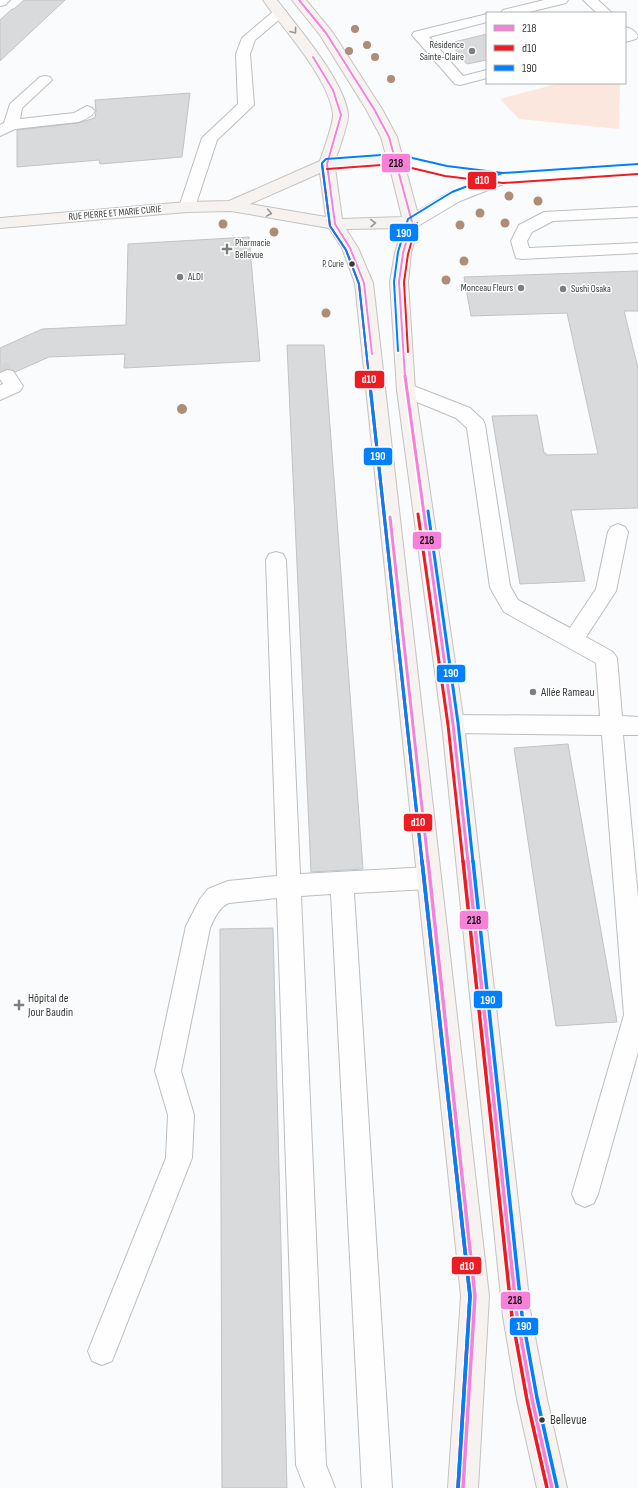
<svg xmlns="http://www.w3.org/2000/svg" width="638" height="1488" font-family="'Sofia Sans Condensed',sans-serif">
  <style>
    .green { fill: #fbe7dd }
    .building { fill: #d8dadb; stroke: #c1c3c4 }
    .lines { fill: none; stroke-linecap: round; stroke-linejoin: round }
    .minor-tunnel { stroke: #d3d5d6; stroke-width: 16; stroke-dasharray: 16 8; stroke-linecap: butt }
    .minor-casing { stroke: #bcbebf; stroke-width: 2 }
    .major-casing { stroke: #c7c2bf; stroke-width: 2 }
    .minor { fill: #fefeff; fill-rule: evenodd }
    .major { fill: #f6f2f0; fill-rule: evenodd }
    .bus-1-far2-casing { stroke: #fff; stroke-width: 4 }
    .bus-1-far1-casing { stroke: #fff; stroke-width: 6 }
    .bus-1-casing { stroke: #fff; stroke-width: 6 }
    .bus-2-far2-casing { stroke: #fff; stroke-width: 4 }
    .bus-2-far1-casing { stroke: #fff; stroke-width: 6 }
    .bus-2-casing { stroke: #fff; stroke-width: 6 }
    .bus-3-far2-casing { stroke: #fff; stroke-width: 4 }
    .bus-3-far1-casing { stroke: #fff; stroke-width: 6 }
    .bus-3-casing { stroke: #fff; stroke-width: 6 }
    .bus-1-far2 { stroke: #f781d8; stroke-width: 2 }
    .bus-1-far1 { stroke: #f781d8; stroke-width: 3 }
    .bus-1 { stroke: #f781d8; stroke-width: 3.5 }
    .bus-2-far2 { stroke: #ed1c24; stroke-width: 2 }
    .bus-2-far1 { stroke: #ed1c24; stroke-width: 3 }
    .bus-2 { stroke: #ed1c24; stroke-width: 3.5 }
    .bus-3-far2 { stroke: #0080ff; stroke-width: 2 }
    .bus-3-far1 { stroke: #0080ff; stroke-width: 3 }
    .bus-3 { stroke: #0080ff; stroke-width: 3.5 }
    .tree { fill: #ae8c76 }
    .oneway { stroke: #989696 }
    .poi-dot { fill: #7c7e7f; stroke: #fff; stroke-width: 1.5 }
    .bus-dot { fill: #393b3b; stroke: #fff; stroke-width: 1.5 }
    .labels { text-anchor: middle; dominant-baseline: central; stroke-width: 3; stroke-linejoin: round; paint-order: stroke }
    .far-bus-label { font-size: 9px; fill: #393b3b; stroke: #fff; text-anchor: end }
    .far-poi-label { font-size: 10px; fill: #393b3b; stroke: #fff; text-anchor: start }
    .far-street-label { font-size: 10px; fill: #393b3b; stroke: #fff }
    .poi-label { font-size: 12px; fill: #393b3b; stroke: #fff; text-anchor: start }
    .near-bus-label { font-size: 13px; fill: #393b3b; stroke: #fff; text-anchor: start }
    .line-badge { stroke: #fff; stroke-width: 1.5 }
    .badge-label { font-size: 11px; text-anchor: middle; font-weight: bold; fill: #fff }
    .pale-badge-label { font-size: 11px; text-anchor: middle; font-weight: bold; fill: #111 }
  </style>
  <rect width="100%" height="100%" fill="#f9fbfd"/>
  <!-- green -->
  <path class="green" d="M560,83H620L619,129L519,119L500,99Z"/>
  <!-- building -->
  <g class="building">
    <path d="M24,0H65L0,61V20L12,9H14Z"/>
    <path d="M487,34V60L467,64L450,43Z"/>
    <path d="M190,93L182,157L100,164L99,160L17,167V130L78,123L95,118L96,111L95,100Z"/>
    <path d="M249,237L260,361L124,368L125,354L49,357L15,372L13,370L7,369L0,371V348L42,329L126,325L128,244Z"/>
    <path d="M638,271V311H624L638,368V508L571,510L585,581L520,584L492,416L537,415L544,453H546V455L598,454L567,313L471,316L464,277Z"/>
    <path d="M287,345H324L363,869L311,872Z"/>
    <path d="M568,744L617,1022L556,1026L514,748Z"/>
    <path d="M273,928L287,1488H222L220,929Z"/>
  </g>
  <g class="lines">
    <!-- minor-tunnel -->
    <path class="minor-tunnel" d="M0,366L7,376"/>
    <defs>
      <g id="minor">
        <path d="M0,0H10L5,5L0,6Z"/>
        <path d="M544,0H568L566,3L525,13H501L503,10Z"/>
        <path d="M583,0H598L612,13H597Z"/>
        <path d="M280,9L285,10L287,13L255,40L250,54L254,105L217,140L195,207L193,211L187,212L181,211L179,207L202,138L238,104L236,54L242,38L275,10Z"/>
        <path d="M487,14V22L429,37L463,76L487,70V78L460,85L455,84L412,35L414,32Z"/>
        <path d="M625,27C631,28 635,31 638,36L636,39L625,42Z"/>
        <path d="M45,76L50,77L52,80L22,108L20,119L74,113L87,106L92,108L95,111C91,117 85,120 78,122L15,129L0,136V125L4,123L10,104L40,77Z"/>
        <path d="M395,154L446,166L503,173L638,164V174L506,183L460,201L418,226L412,227L406,226L404,222L406,218L448,193L482,180L446,176L389,162L387,159L389,156Z"/>
        <path d="M638,207V217L553,221L532,232L527,241L529,248L638,243V253L522,259L516,258L511,241L519,225L544,212Z"/>
        <path d="M7,370L13,371L23,386L20,391L0,400V385L3,384L0,379V373Z"/>
        <path d="M406,383L470,408L483,420L485,425L510,586L518,600L570,628L596,589L608,532L611,527L618,524L625,527L628,532L616,591L586,637L613,652L617,658L622,716L638,717V735H623L638,898V1052L598,1194L594,1203L585,1207L576,1203L572,1194L624,1015L602,735L453,733L445,731L442,724L445,717L453,715L600,716L596,663L504,612L493,593L490,587L467,428L456,418L400,395L397,390L400,385Z"/>
        <path d="M276,552L283,554L286,560L300,874L429,867L437,870L441,878L437,886L429,889L354,893L392,1488H362L331,894L301,896L326,1465L335,1488H305L296,1465L277,898L229,903C219,907 214,919 210,928L181,1071L194,1115L192,1158L112,1361L102,1365L92,1361L88,1351L166,1158L168,1115L155,1071L186,926L200,899L208,889L228,881L277,876L266,560L269,554Z"/>
      </g>
      <path id="major" d="M263,0H277C298,28 344,80 348,114C349,122 339,149 336,158L386,155L381,137L366,109L320,35L292,0H306L333,33L382,109L397,137L420,222L411,253L408,282L415,390L464,724L531,1316L547,1399L567,1488H537L517,1399L503,1316L442,724L397,390L390,282L395,253L402,228L346,229L358,248L373,283L489,1296L478,1488H448L461,1296L355,283L342,248L329,228L231,211L187,212L0,228V218L187,202L229,201L320,161C323,152 334,122 333,114C329,78 284,30 263,0ZM389,164L402,217L342,219L335,168ZM320,173L326,217L250,204Z"/>
    </defs>
    <!-- minor casing -->
    <use href="#minor" class="minor-casing"/>
    <!-- major casing -->
    <use href="#major" class="major-casing"/>
    <!-- minor -->
    <use href="#minor" class="minor"/>
    <!-- major -->
    <use href="#major" class="major"/>
    <defs>
      <g id="bus-1-far2">
        <path d="M299,0L326,33L374,109L389,137L412,222L403,253L399,282L405,377"/>
        <path d="M313,57L333,90L341,115L327,164L335,224L350,248L364,283L372,354"/>
      </g>
      <g id="bus-1-far1">
        <path d="M405,376L453,724L468,862"/>
        <path d="M390,517L428,862"/>
      </g>
      <g id="bus-1">
        <path d="M428,861L475,1296L463,1488"/>
        <path d="M468,861L517,1316L532,1399L552,1488"/>
      </g>
      <g id="bus-2-far2">
        <path d="M322,165L330,226L346,250L359,284L369,377"/>
        <path d="M327,169L395,164L445,176L503,183L638,174"/>
        <path d="M408,352L404,282L408,254L417,223"/>
      </g>
      <g id="bus-2-far1">
        <path d="M369,376L422,862"/>
        <path d="M418,514L448,725L463,862"/>
      </g>
      <g id="bus-2">
        <path d="M422,861L470,1296L458,1488"/>
        <path d="M463,861L512,1317L527,1400L547,1488"/>
      </g>
      <g id="bus-3-far2">
        <path d="M398,351L394,282L398,252L408,219L452,192L502,173"/>
        <path d="M369,377L359,284L346,250L330,226L322,163L326,159L395,154L447,166L503,173L638,164"/>
      </g>
      <g id="bus-3-far1">
        <path d="M369,376L422,862"/>
        <path d="M428,511L458,723L473,862"/>
      </g>
      <g id="bus-3">
        <path d="M422,861L470,1296L458,1488"/>
        <path d="M473,861L522,1315L537,1398L557,1487"/>
      </g>
    </defs>
    <!-- bus-1-far2 casing -->
    <use href="#bus-1-far2" class="bus-1-far2-casing"/>
    <!-- bus-1-far1 casing -->
    <use href="#bus-1-far1" class="bus-1-far1-casing"/>
    <!-- bus-1 casing -->
    <use href="#bus-1" class="bus-1-casing"/>
    <!-- bus-2-far2 casing -->
    <use href="#bus-2-far2" class="bus-2-far2-casing"/>
    <!-- bus-2-far1 casing -->
    <use href="#bus-2-far1" class="bus-2-far1-casing"/>
    <!-- bus-2 casing -->
    <use href="#bus-2" class="bus-2-casing"/>
    <!-- bus-3-far2 casing -->
    <use href="#bus-3-far2" class="bus-3-far2-casing"/>
    <!-- bus-3-far1 casing -->
    <use href="#bus-3-far1" class="bus-3-far1-casing"/>
    <!-- bus-3 casing -->
    <use href="#bus-3" class="bus-3-casing"/>
    <!-- bus-1-far2 -->
    <use href="#bus-1-far2" class="bus-1-far2"/>
    <!-- bus-1-far1 -->
    <use href="#bus-1-far1" class="bus-1-far1"/>
    <!-- bus-1 -->
    <use href="#bus-1" class="bus-1"/>
    <!-- bus-2-far2 -->
    <use href="#bus-2-far2" class="bus-2-far2"/>
    <!-- bus-2-far1 -->
    <use href="#bus-2-far1" class="bus-2-far1"/>
    <!-- bus-2 -->
    <use href="#bus-2" class="bus-2"/>
    <!-- bus-3-far2 -->
    <use href="#bus-3-far2" class="bus-3-far2"/>
    <!-- bus-3-far1 -->
    <use href="#bus-3-far1" class="bus-3-far1"/>
    <!-- bus-3 -->
    <use href="#bus-3" class="bus-3"/>
  </g>
  <!-- trees -->
  <g class="tree">
    <circle cx="355" cy="29" r="4"/>
    <circle cx="367" cy="45" r="4"/>
    <circle cx="349" cy="51" r="4"/>
    <circle cx="375" cy="57" r="4"/>
    <circle cx="391" cy="79" r="4"/>
    <circle cx="509" cy="196" r="4.5"/>
    <circle cx="538" cy="201" r="4.5"/>
    <circle cx="480" cy="213" r="4.5"/>
    <circle cx="505" cy="223" r="4.5"/>
    <circle cx="223" cy="224" r="4.5"/>
    <circle cx="460" cy="225" r="4.5"/>
    <circle cx="274" cy="232" r="4.5"/>
    <circle cx="464" cy="261" r="4.5"/>
    <circle cx="446" cy="280" r="4.5"/>
    <circle cx="326" cy="313" r="4.5"/>
    <circle cx="182" cy="409" r="5"/>
  </g>
  <!-- one-way arrows -->
  <defs><path id="oneway-chevron" d="M-2-3.5L2.5 0L-2 3.5" fill="none" stroke-width="1.6" stroke-linecap="round" stroke-linejoin="round"/></defs>
  <g class="oneway">
    <use href="#oneway-chevron" transform="translate(294 31) rotate(53)"/>
    <use href="#oneway-chevron" transform="translate(269 213) rotate(10)"/>
    <use href="#oneway-chevron" transform="translate(373 223) rotate(-2)"/>
  </g>
  <!-- markers -->
  <g class="poi-dot">
    <circle cx="472" cy="51" r="4"/>
    <path d="M225 243h4v4h4v4h-4v4h-4v-4h-4v-4h4z"/>
    <circle cx="180" cy="277" r="4"/>
    <circle cx="521" cy="288" r="4"/>
    <circle cx="563" cy="289" r="4"/>
    <circle cx="533" cy="692" r="4"/>
    <path d="M17 999h4v4h4v4h-4v4h-4v-4h-4v-4h4z"/>
  </g>
  <g class="bus-dot">
    <circle cx="352" cy="264" r="3.5"/>
    <circle cx="542" cy="1420" r="3.5"/>
  </g>
  <g class="labels">
    <!-- far-bus labels -->
    <g class="far-bus-label">
      <text x="344" y="264">P. Curie</text>
    </g>
    <!-- far-poi labels -->
    <g class="far-poi-label">
      <text x="464" y="45" text-anchor="end">Résidence<tspan x="464" dy="12">Sainte-Claire</tspan></text>
      <text x="235" y="243">Pharmacie<tspan x="235" dy="12">Bellevue</tspan></text>
      <text x="188" y="277">ALDI</text>
      <text x="513" y="288" text-anchor="end">Monceau Fleurs</text>
      <text x="571" y="289">Sushi Osaka</text>
    </g>
    <!-- far-street labels -->
    <g class="far-street-label">
      <text transform="translate(115 213) rotate(-5)">RUE PIERRE ET MARIE CURIE</text>
    </g>
    <!-- poi labels -->
    <g class="poi-label">
      <text x="541" y="692">Allée Rameau</text>
      <text x="28" y="998">Hôpital de<tspan x="28" dy="14">Jour Baudin</tspan></text>
    </g>
    <!-- near-bus labels -->
    <g class="near-bus-label">
      <text x="550" y="1420">Bellevue</text>
    </g>
  </g>
  <g class="line-badge">
    <rect x="381" y="153" width="30" height="20" rx="4" fill="#f781d8"/>
    <rect x="467" y="171" width="30" height="19" rx="4" fill="#ed1c24"/>
    <rect x="389" y="223" width="30" height="19" rx="4" fill="#0080ff"/>
    <rect x="354" y="370" width="31" height="19" rx="4" fill="#ed1c24"/>
    <rect x="363" y="447" width="30" height="19" rx="4" fill="#0080ff"/>
    <rect x="412" y="531" width="30" height="19" rx="4" fill="#f781d8"/>
    <rect x="436" y="664" width="30" height="19" rx="4" fill="#0080ff"/>
    <rect x="403" y="813" width="30" height="19" rx="4" fill="#ed1c24"/>
    <rect x="459" y="910" width="30" height="20" rx="4" fill="#f781d8"/>
    <rect x="473" y="990" width="30" height="19" rx="4" fill="#0080ff"/>
    <rect x="451" y="1256" width="31" height="19" rx="4" fill="#ed1c24"/>
    <rect x="500" y="1291" width="31" height="19" rx="4" fill="#f781d8"/>
    <rect x="509" y="1317" width="30" height="19" rx="4" fill="#0080ff"/>
  </g>
  <g class="badge-label">
    <text x="482" y="184">d10</text>
    <text x="404" y="237">190</text>
    <text x="369" y="383">d10</text>
    <text x="378" y="460">190</text>
    <text x="451" y="677">190</text>
    <text x="418" y="826">d10</text>
    <text x="488" y="1004">190</text>
    <text x="467" y="1270">d10</text>
    <text x="524" y="1330">190</text>
  </g>
  <g class="pale-badge-label">
    <text x="396" y="167">218</text>
    <text x="427" y="544">218</text>
    <text x="474" y="924">218</text>
    <text x="515" y="1304">218</text>
  </g>
  <!-- legend -->
  <rect x="486" y="12" width="140" height="72" fill="#ffffff" stroke="#b0b1b1"/>
  <rect x="494" y="25" width="20" height="6" fill="#f781d8" stroke="#b0b1b1"/>
  <text x="522" y="32" font-size="12" fill="#393b3b">218</text>
  <rect x="494" y="45" width="20" height="6" fill="#ed1c24" stroke="#b0b1b1"/>
  <text x="522" y="52" font-size="12" fill="#393b3b">d10</text>
  <rect x="494" y="65" width="20" height="6" fill="#0080ff" stroke="#b0b1b1"/>
  <text x="522" y="72" font-size="12" fill="#393b3b">190</text>
</svg>
